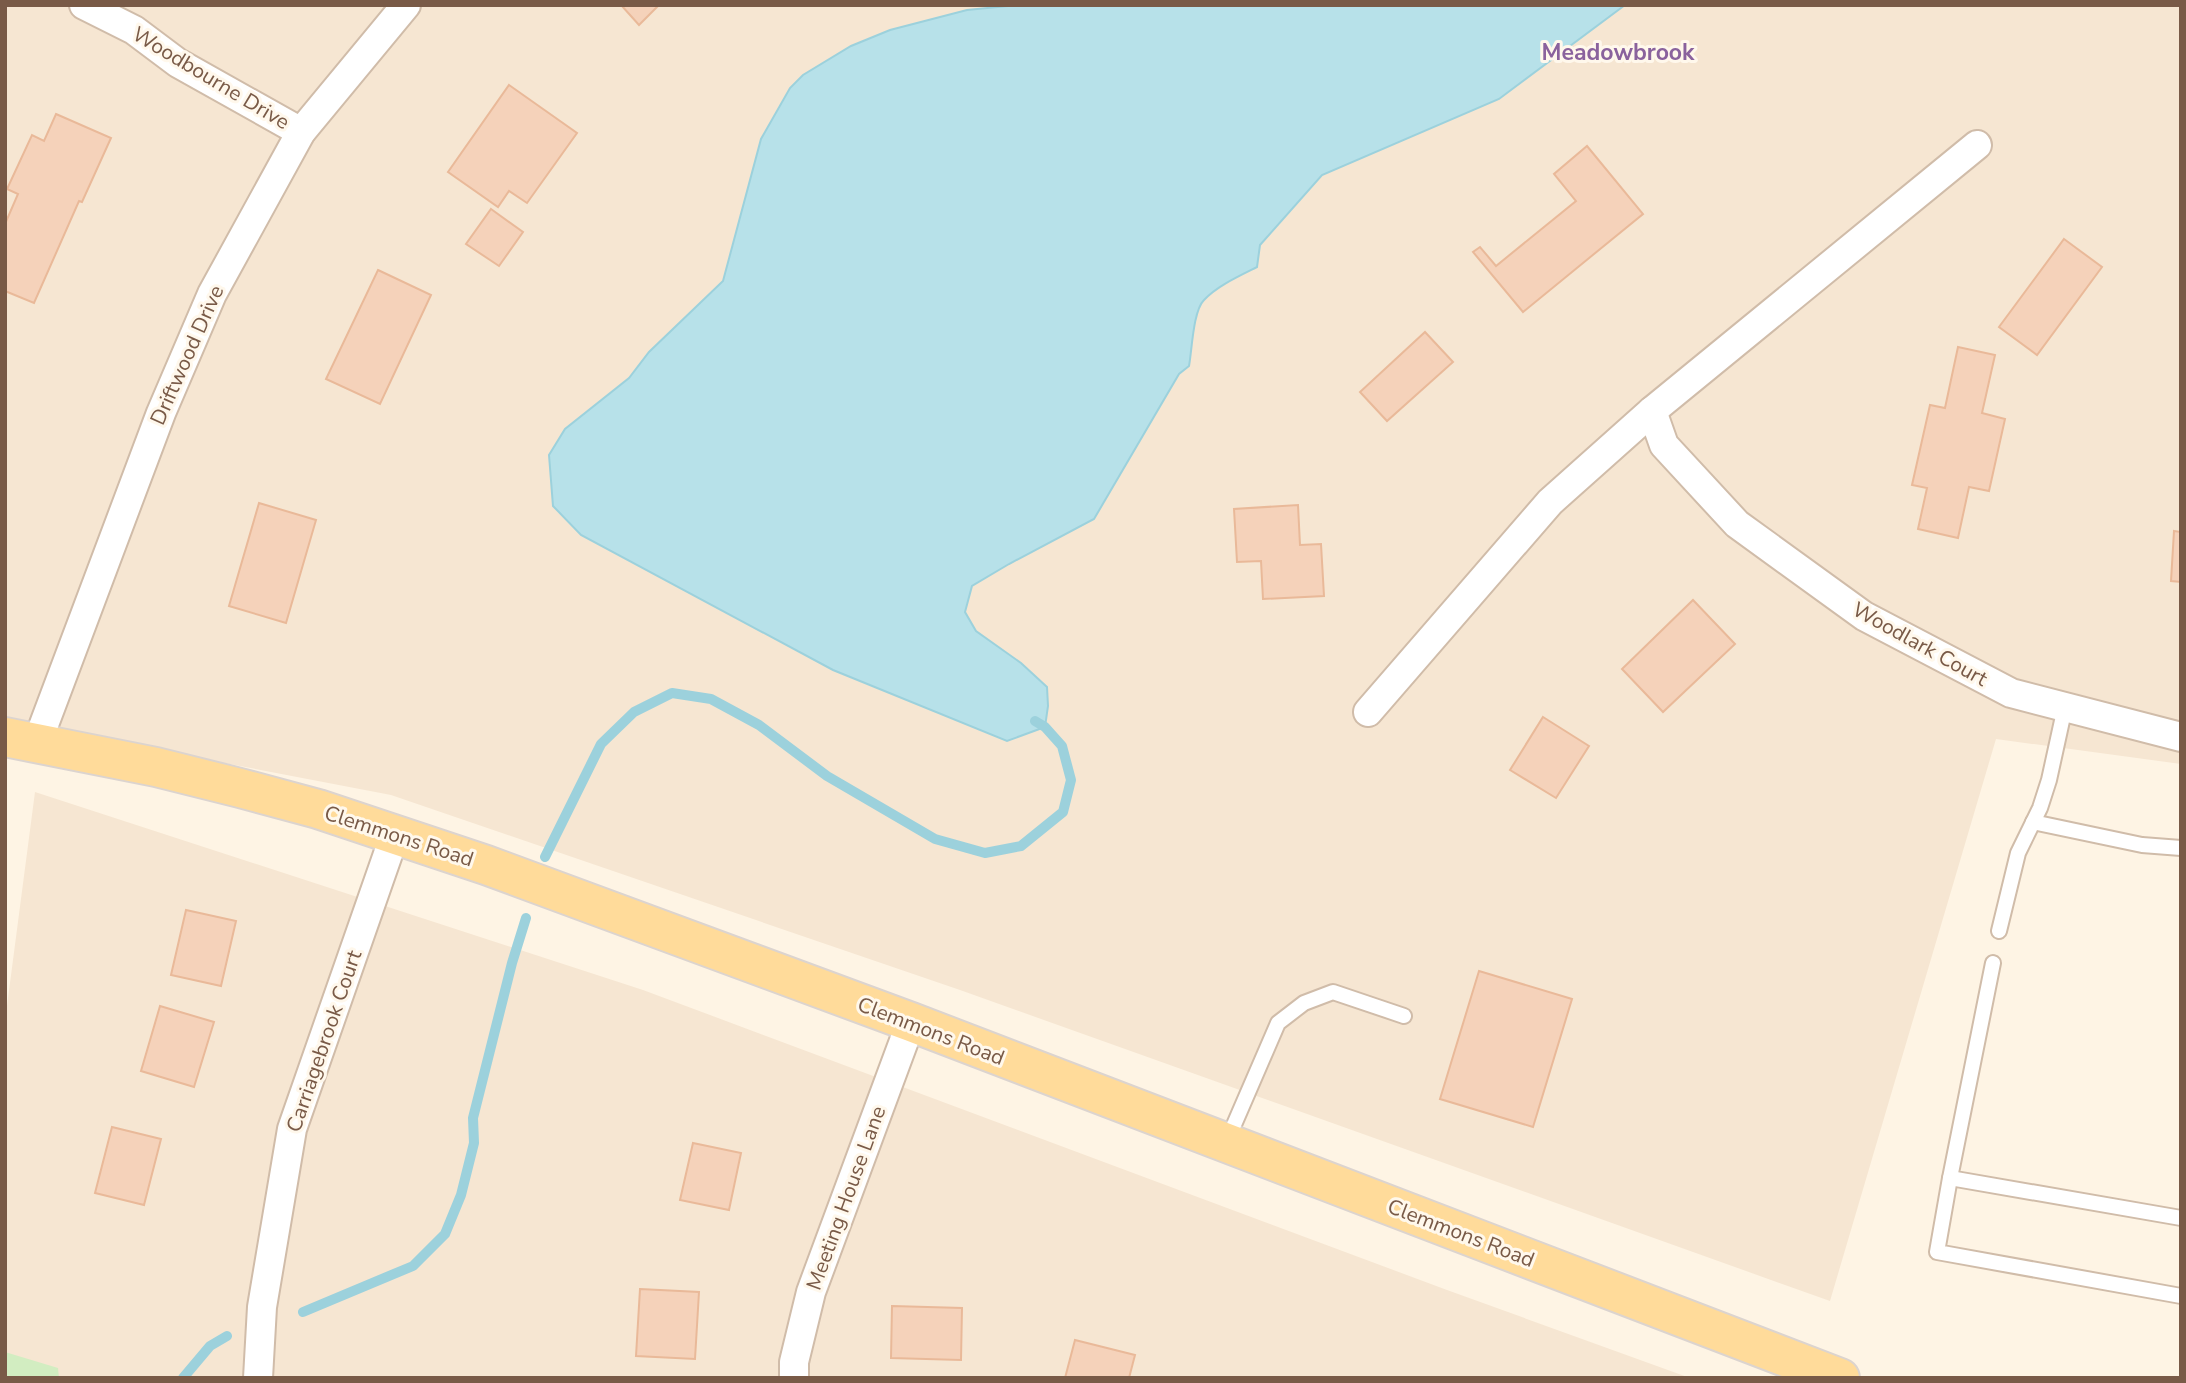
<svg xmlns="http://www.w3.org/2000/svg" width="2186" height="1383" font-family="'Nunito Sans',sans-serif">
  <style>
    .residential { fill: #f6e6d2 }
    .green { fill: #d2edc1 }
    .water { fill: #b7e1e9; stroke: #9cd1dc; stroke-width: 2 }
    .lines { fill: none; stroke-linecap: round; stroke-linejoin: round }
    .stream { stroke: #9cd1dc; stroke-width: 10 }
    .building { fill: #f5d2ba; stroke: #e9b999; stroke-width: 2 }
    .service-casing { stroke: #d0bca9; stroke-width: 18 }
    .minor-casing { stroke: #d0bca9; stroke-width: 32 }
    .primary-casing { stroke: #dcd4cf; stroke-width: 42 }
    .service { stroke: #fff; stroke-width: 14 }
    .minor { stroke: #fff; stroke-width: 28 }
    .primary { stroke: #ffdb9a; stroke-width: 38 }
    .labels { text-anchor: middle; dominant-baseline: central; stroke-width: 6; stroke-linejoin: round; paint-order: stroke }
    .street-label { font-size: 21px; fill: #795a47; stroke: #fff8ec }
    .neighbourhood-label { font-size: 23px; font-weight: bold; fill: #8a629d; stroke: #fff8ec }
  </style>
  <rect width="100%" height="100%" fill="#fef4e4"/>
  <!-- residential -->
  <g class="residential">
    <path d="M5,5H2181V764L1996,739L1830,1301L960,990L391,795L5,721Z"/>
    <path d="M35,792L643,990L1447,1290L1690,1378H5V1021Z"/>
  </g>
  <!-- green -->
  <path class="green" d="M5,1352L58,1368L59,1378H5Z"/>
  <!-- water -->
  <path class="water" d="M1019,5H1625L1499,99L1322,175L1260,245L1257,267C1239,276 1217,286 1204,300C1193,311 1192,350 1189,366L1179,374L1094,519L1009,564L972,586L965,612L976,631L1021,663L1047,687L1048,706L1045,727L1007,741L833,670L581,535L553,506L549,455L565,429L629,378L649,352L723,281L761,139L790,88L803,75L851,46L890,30L967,10Z"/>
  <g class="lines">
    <!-- stream -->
    <g class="stream">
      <path d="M545,857L601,744L634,712L672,693L711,699L759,725L827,776L935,839L985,853L1021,846L1063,812L1071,780L1062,746L1045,727L1035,721"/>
      <path d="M303,1312L413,1266L445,1234L461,1195L474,1143L473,1118L512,963L526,918"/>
      <path d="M183,1378L210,1346L227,1336"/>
    </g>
  </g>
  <!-- building -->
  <g class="building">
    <path d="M621,5H659L639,25Z"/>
    <path d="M509,85L577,133L527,203L509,191L498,207L448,172Z"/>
    <path d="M56,114L111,138L82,202L79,201L34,303L5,291V224L18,194L7,189L32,135L44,141Z"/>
    <path d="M1587,146L1643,214L1523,312L1473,252L1480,247L1496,266L1576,201L1554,174Z"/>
    <path d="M491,209L523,232L499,266L466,244Z"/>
    <path d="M2064,239L2102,267L2037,355L1999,327Z"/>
    <path d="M378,270L431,295L380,404L326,379Z"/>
    <path d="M1425,332L1453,362L1387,421L1360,392Z"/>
    <path d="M1958,347L1995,355L1982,413L2005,419L1989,491L1969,487L1958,538L1918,529L1927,488L1912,485L1930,405L1945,408Z"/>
    <path d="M259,503L316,520L286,623L229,606Z"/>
    <path d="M1298,505L1300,545L1321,544L1324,596L1263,599L1261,561L1237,562L1234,509Z"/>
    <path d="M2174,531L2181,532V582L2171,581Z"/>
    <path d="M1693,600L1735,644L1663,712L1622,669Z"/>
    <path d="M1543,717L1589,746L1556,798L1510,770Z"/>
    <path d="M186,910L236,921L221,986L171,975Z"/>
    <path d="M1479,971L1572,999L1533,1127L1440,1099Z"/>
    <path d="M160,1006L214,1022L194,1087L141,1071Z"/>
    <path d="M112,1127L161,1139L144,1205L95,1193Z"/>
    <path d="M693,1143L741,1153L729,1210L680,1200Z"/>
    <path d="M640,1289L699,1292L695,1359L636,1356Z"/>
    <path d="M892,1306L962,1308L961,1360L891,1358Z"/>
    <path d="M1075,1340L1135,1355L1129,1378H1065Z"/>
  </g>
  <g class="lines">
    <defs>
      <g id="service">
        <path d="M2033,822L2142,845L2181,848"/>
        <path d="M1999,931L2018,853L2040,808L2049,780L2065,707"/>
        <path d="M1993,963L1950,1178L2181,1218"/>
        <path d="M1227,1141L1278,1023L1304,1003L1333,992L1404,1016"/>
        <path d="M1950,1178L1937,1252L2181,1296"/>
      </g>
      <g id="minor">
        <path d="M84,5L134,30L178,63L301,132"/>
        <path d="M1652,411L1664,445L1737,524L1864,616L2011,693L2181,737"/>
        <path d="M1368,712L1550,502L1652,411L1977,145"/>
        <path d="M37,743L161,413L212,294L301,132L406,5"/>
        <path d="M258,1378L262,1307L292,1129L395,834"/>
        <path d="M794,1378V1362L811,1292L911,1022"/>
      </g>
      <path id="primary" d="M5,737L156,767L240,788L318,809L486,865L911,1022L1840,1378"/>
    </defs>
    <!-- service casing -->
    <use href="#service" class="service-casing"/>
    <!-- minor casing -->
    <use href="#minor" class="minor-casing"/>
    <!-- primary casing -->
    <use href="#primary" class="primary-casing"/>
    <!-- service -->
    <use href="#service" class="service"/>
    <!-- minor -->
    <use href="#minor" class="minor"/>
    <!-- primary -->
    <use href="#primary" class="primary"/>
  </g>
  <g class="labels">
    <!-- street labels -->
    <g class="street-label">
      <text transform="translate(211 78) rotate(31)">Woodbourne Drive</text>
      <text transform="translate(187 355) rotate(-66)">Driftwood Drive</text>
      <text transform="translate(1920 644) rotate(29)">Woodlark Court</text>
      <text transform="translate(399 836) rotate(18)">Clemmons Road</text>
      <text transform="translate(931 1031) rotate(21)">Clemmons Road</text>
      <text transform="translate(324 1041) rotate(-71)">Carriagebrook Court</text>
      <text transform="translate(846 1198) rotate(-70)">Meeting House Lane</text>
      <text transform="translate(1461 1233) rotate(21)">Clemmons Road</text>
    </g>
    <!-- neighbourhood labels -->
    <g class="neighbourhood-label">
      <text x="1618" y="52">Meadowbrook</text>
    </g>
  </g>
  <!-- border -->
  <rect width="2186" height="1383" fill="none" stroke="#795a47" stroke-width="14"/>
</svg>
